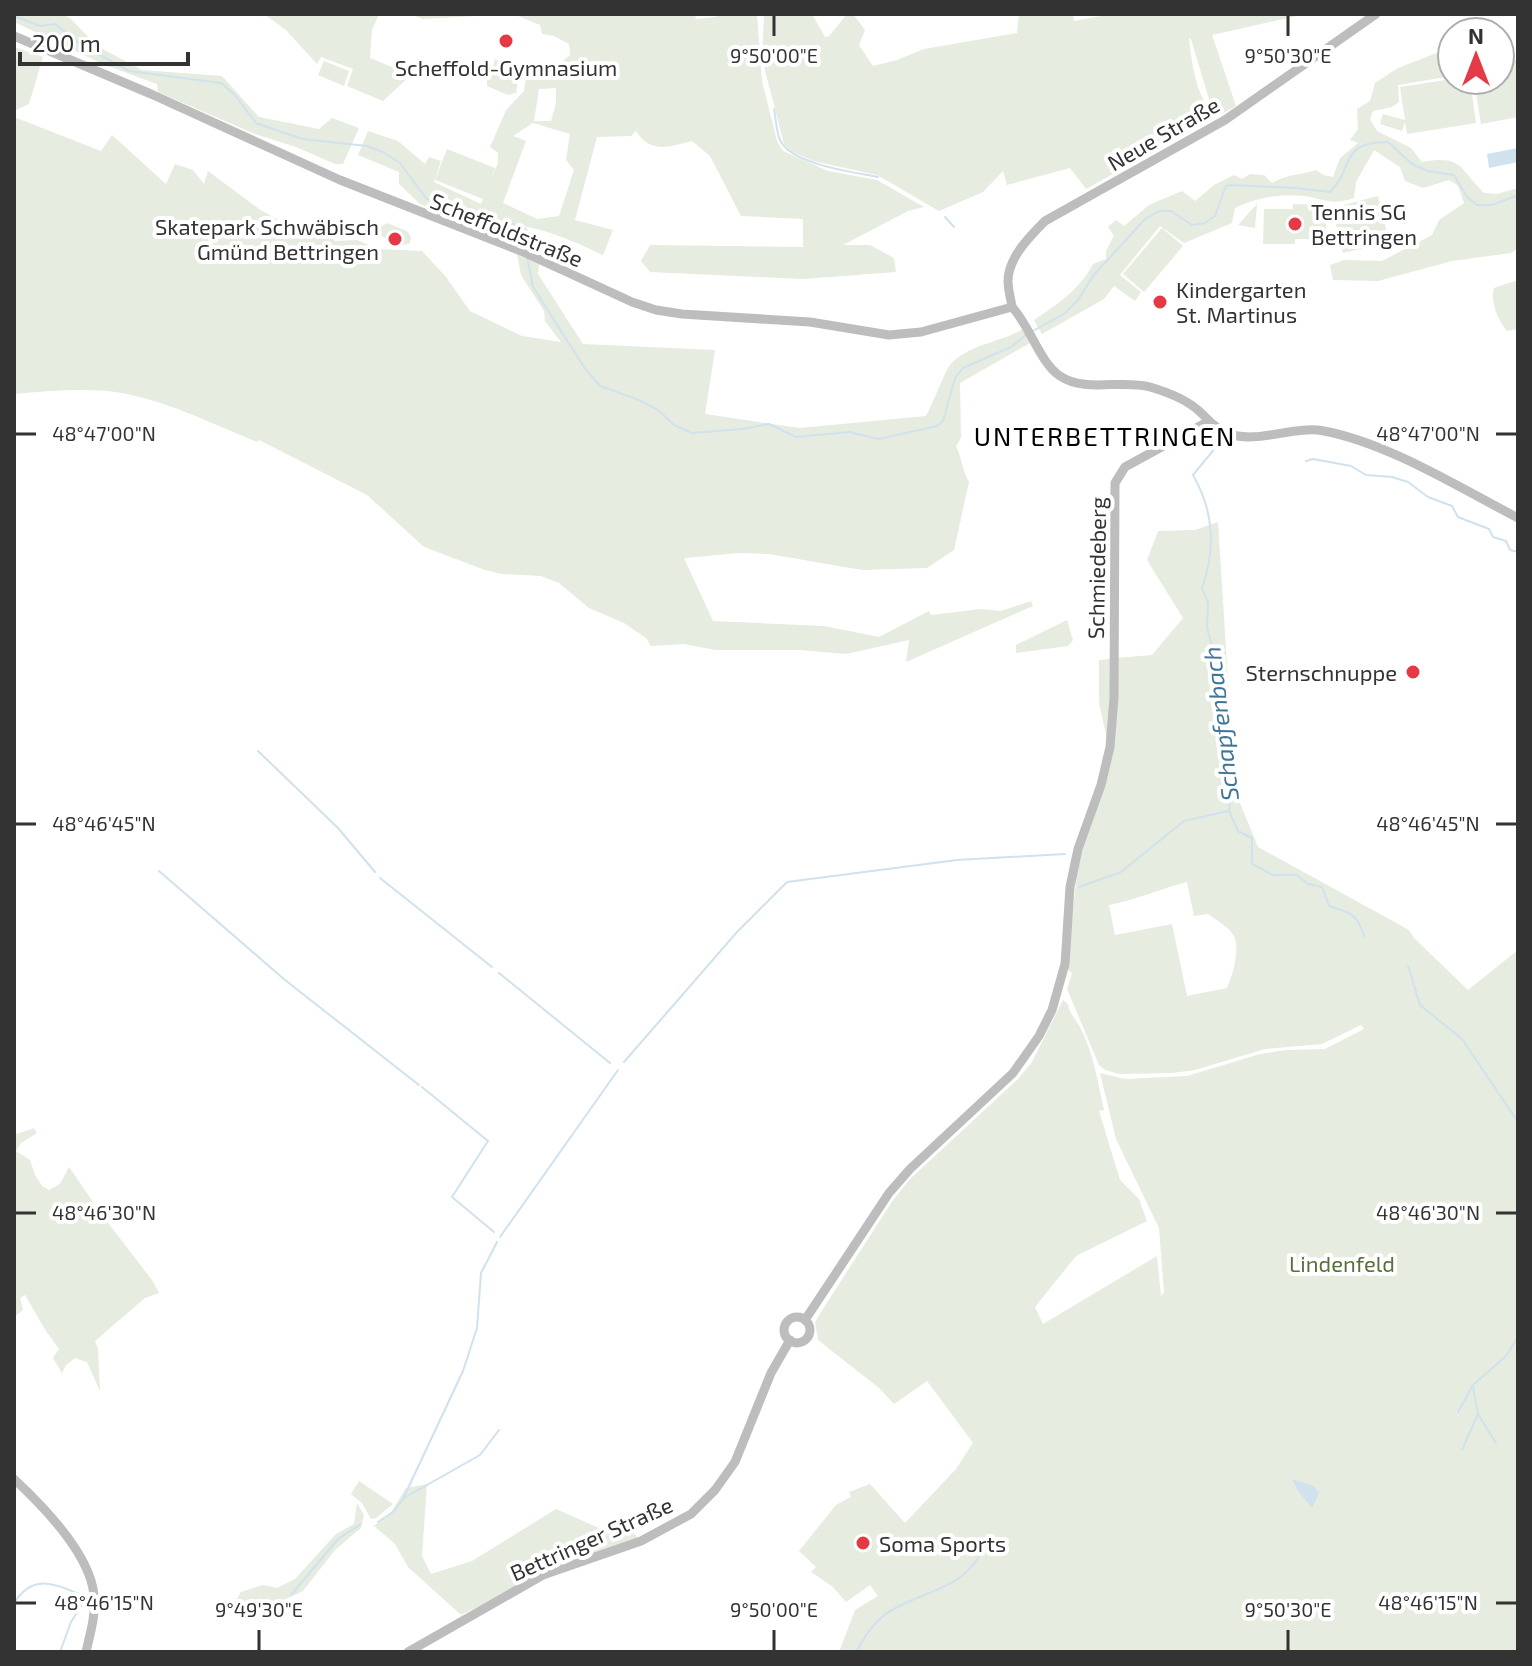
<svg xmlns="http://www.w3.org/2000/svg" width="1532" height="1666" font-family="'Exo 2',sans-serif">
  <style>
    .green { fill: #e6ecdf; fill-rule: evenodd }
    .water { fill: #cfe2ee }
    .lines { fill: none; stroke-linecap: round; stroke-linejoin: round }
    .stream { stroke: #cfe2ee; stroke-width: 2 }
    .secondary { stroke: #bdbdbd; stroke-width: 9 }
    .ticks { fill: none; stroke: #333; stroke-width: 3 }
    .poi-dot { fill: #e63946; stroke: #fff; stroke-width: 3 }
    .labels { text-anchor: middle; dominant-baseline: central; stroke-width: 8; stroke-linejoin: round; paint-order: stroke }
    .poi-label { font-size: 22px; fill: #333; stroke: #fff; text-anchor: start }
    .street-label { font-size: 22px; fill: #333; stroke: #fff }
    .park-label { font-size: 22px; fill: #56703f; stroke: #fff }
    .water-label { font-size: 24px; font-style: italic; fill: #3f7597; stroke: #fff }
    .quarter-label { font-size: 26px; letter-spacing: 2px; fill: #000; stroke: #fff }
    .ticks-label { font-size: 20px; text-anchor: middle; fill: #333; stroke: #fff; stroke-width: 8; stroke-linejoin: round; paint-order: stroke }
  </style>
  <rect width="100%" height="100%" fill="#fff"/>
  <!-- green -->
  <g class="green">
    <path d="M14,14H61L70,18L97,46L142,70L222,76L259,117L319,129L332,118L359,128L343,164H335L296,147L255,134L158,92L157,84L105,65L14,22Z"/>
    <path d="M264,14H379L372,30L370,58L411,75L383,101L347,86L353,69L321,57L317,64L286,30Z"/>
    <path d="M410,14H511L423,19Z"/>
    <path d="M513,14H695L696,19L716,17L718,14H757L762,81L777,141L783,151L828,171L877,180L924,207L908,211L843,245H870L894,258L896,272L803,279L650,272L641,261L650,245L803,247V219L741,216L710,156L692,141C669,147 650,154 636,131L631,136L597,137L575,220L613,230L603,255C575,242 517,213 489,232L420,204L399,184V172L358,155L368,131L398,141L425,164L429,157L441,161L434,182L481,204L483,199L435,180L447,149L495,168L490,181L498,163V153L490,147L506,110L524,91L526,78L533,71L547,70L557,66L570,55L569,44L554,36L542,34L540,25ZM556,88V103L551,121H534L539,89ZM533,123L570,134L566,160L574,170L559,216L537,219L503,203L526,141L513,136Z"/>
    <path d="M764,14H812L825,37L829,36L847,14H853L865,30L859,45L873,66L897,60L924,49L1017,33L1019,15L1073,14L1074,21L1112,14H1306L1212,35L1236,106L1086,189L1070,168L1007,185L1003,171L983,192L939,211L877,175L813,161L793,152L784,144L762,59ZM1189,38L1191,39L1214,116C1196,95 1192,65 1189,38Z"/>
    <path d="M14,47L43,57L29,104L14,111Z"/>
    <path d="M1452,47V76L1398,85L1399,102L1392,107L1373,111L1370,119L1377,131L1411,148L1422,162C1462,155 1458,167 1484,193L1497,194L1518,188V248L1511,253L1452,261L1378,281L1333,280L1330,265L1344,260L1382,261L1432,235L1439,220L1464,203L1458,186L1449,180L1423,188L1405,181L1400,167L1374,150L1356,182L1354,198C1331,206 1326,199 1304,196C1281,193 1255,198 1235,208L1232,223L1184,243L1160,226L1120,275L1141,292L1135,301L1114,286L1104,299L1042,334L1034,320C1058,304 1080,289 1093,264L1106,259V251L1114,236L1108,227L1116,220L1124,226L1149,205L1182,191L1195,201L1214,185L1234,175L1242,179L1250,174L1264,175L1272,183C1287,174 1300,175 1316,170L1323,175L1333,177L1340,158L1358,143L1350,140L1358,129L1357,109L1370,101L1375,83L1398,68Z"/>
    <path d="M495,59L519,74L516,93L508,95L487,86V71L493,67Z"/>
    <path d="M1518,59V117L1481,124L1474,80H1500V62Z"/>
    <path d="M324,61L349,71L344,86L318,75Z"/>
    <path d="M1452,79L1470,80L1476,123L1407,134L1405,122L1402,131L1380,124L1383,114L1405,120L1400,87Z"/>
    <path d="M14,117L101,151L112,135L166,184L175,164L193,170L204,184L208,171L259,209L287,225L323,226L335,241L357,240L378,249L422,251L446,277L470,311L522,336L561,342L545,321L544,311L521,275L517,254L539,264L538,274L583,344L715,350L705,414L800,428L926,416C932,406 945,371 950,365C968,344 1000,343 1023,329L1030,343L960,383L961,438L956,446C962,458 962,470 969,482L954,550L927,568L862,570L769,554L739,553L684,558L713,621L824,626L879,637L929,611L931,615L980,609L1001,611L1031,601L1033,606L906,662L909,640L846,654L801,650H716L684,644L651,646L646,638L624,623L589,608L559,583L541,576L502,574L485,570L424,547L367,495L259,440L257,442C215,425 172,403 127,394C91,387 51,391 14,394Z"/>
    <path d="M1378,196L1389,242L1343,253L1332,208Z"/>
    <path d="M1257,204L1255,228L1238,225Z"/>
    <path d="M1293,204L1326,205V239H1295V244H1263L1264,209H1293Z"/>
    <path d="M387,223L407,231L411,237L410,243L403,245L371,232Z"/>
    <path d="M1162,228L1183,246L1144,292L1123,274Z"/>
    <path d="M1518,280V329L1507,331C1498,320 1490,302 1494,288Z"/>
    <path d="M1218,522L1235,791L1258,847L1409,930L1414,938L1468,990L1518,950V1652H839L855,1610L878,1596L870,1585L846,1602L833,1587L811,1572L816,1567L799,1551L836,1505L851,1497L849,1492L870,1484L905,1523L956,1469L973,1443L927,1381L894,1404L879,1388L818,1340L815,1322L821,1312L893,1200L911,1178L1019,1078L1032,1062L1063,1000L1068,1004C1070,1016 1077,1020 1082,1031C1094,1055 1098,1084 1104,1110L1099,1111L1120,1180L1139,1199L1147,1221L1076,1256L1035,1307L1043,1324L1157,1256L1161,1296L1164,1292L1159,1228L1116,1139L1100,1073L1125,1079L1187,1076L1260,1054L1286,1050L1325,1049L1364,1029L1361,1025L1322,1044L1265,1049L1195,1070L1172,1073L1119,1074L1105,1070L1099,1065L1067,989L1072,973L1067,969L1078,863L1102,794L1116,658L1152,655L1183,618L1147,560L1158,531L1195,530ZM1187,882L1194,916L1208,914C1216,920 1229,927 1234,936C1240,949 1233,975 1227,988L1187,996L1172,924L1115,935L1109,905C1136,900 1160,889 1187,882Z"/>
    <path d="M1067,620L1073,640L1068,646L1016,653V645Z"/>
    <path d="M1110,659L1111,720L1108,744L1099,703V660Z"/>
    <path d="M34,1128L37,1133L21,1143L16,1151L30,1160L35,1175L42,1186L49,1190L60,1184L69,1167L102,1215L152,1280L159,1293L145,1298L95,1341L98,1349L100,1391L87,1362L75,1358L66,1365L62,1373L53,1358L59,1349L46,1331L25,1295L20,1298L23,1310L14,1317V1135Z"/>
    <path d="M359,1481L393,1504L376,1518L371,1519L362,1503L351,1494Z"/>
    <path d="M427,1484L422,1556L431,1574L472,1561L556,1509L619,1537L629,1528L638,1538L578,1559L461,1615L408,1567L395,1544L374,1526L392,1511L406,1488Z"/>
    <path d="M357,1503L364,1515L361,1528L335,1550L303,1591L269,1607L267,1599L238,1608L236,1600L241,1592L263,1585L277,1588L295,1579L336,1534L354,1524Z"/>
  </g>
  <!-- water -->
  <g class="water">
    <path d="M1518,148V162L1489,168L1487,154Z"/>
    <path d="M1292,1479L1314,1486L1319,1493L1312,1508L1298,1491Z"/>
  </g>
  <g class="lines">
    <!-- stream -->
    <g class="stream">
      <path d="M14,16L40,26L55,24L80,44L129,71L221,83L234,94L256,123L302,139L367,146L383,152L400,163L426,198L447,209L479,221L522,225L527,231V250"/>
      <path d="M774,109C776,119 776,131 780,140C792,165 854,172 878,177"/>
      <path d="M945,217L954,227"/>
      <path d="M527,257L533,287L584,367L600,386L639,400L658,410L674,425L692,433L742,429L769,424L796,437L849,432L879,439L937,426L943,421L955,378L963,368L1011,347L1027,334"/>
      <path d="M1033,331L1065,313L1078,300L1093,276L1145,219L1159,211H1171L1192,225L1205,223L1215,216L1226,186L1231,185L1296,188L1330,192C1355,168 1338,142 1388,142L1412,164L1428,171L1454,175L1467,197L1477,205H1492L1518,195"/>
      <path d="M1221,441L1193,475C1214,512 1216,548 1202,588L1208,603L1207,628L1217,664L1216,696L1225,734L1220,777L1223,793L1230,801L1229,811L1238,831L1252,838V864L1273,875H1297L1308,884L1322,887L1329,906C1350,912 1358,915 1364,936"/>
      <path d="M1306,461L1313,459L1351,466L1366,475L1392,477L1408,482L1428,497L1452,506L1458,517L1489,529L1493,537L1506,541L1510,550L1518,552"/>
      <path d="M258,751L338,828L375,872"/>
      <path d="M159,871L285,980L419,1085"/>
      <path d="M380,878L492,967"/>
      <path d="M1079,887L1121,872L1184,821L1228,811"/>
      <path d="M1408,966L1420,1005L1462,1039L1518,1122"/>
      <path d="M499,973L610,1063"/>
      <path d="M624,1062L737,932L787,882L957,860L1065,854"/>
      <path d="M422,1087L488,1141L452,1197L494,1232"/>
      <path d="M500,1237L618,1070"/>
      <path d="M1458,1412L1473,1385L1506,1356L1518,1337"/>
      <path d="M1478,1414L1496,1443"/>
      <path d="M1462,1450L1478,1414L1473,1387"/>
      <path d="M404,1498L480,1455L499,1430"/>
      <path d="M378,1522L393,1512L403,1499L463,1371L477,1328L481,1273L497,1242"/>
      <path d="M291,1595L338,1539L361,1524"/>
      <path d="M14,1603C33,1574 52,1583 79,1594L83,1603L71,1622L60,1652"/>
      <path d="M856,1652C863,1639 872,1625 883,1616C911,1594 955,1592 976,1561C981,1555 984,1545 987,1538"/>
    </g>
    <!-- secondary -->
    <g class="secondary">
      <path d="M14,36L151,94L340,180L521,251L632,302L656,310L682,314L810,322L889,335L921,332L1012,307"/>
      <path d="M1012,307C1030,326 1040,363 1060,376C1085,393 1122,379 1150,387C1167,392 1186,399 1199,411C1208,419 1215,429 1227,433C1257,445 1293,425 1324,431C1388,443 1460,488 1518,518"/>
      <path d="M1012,307C1011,299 1008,290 1008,281C1008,258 1030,236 1045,221L1225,120L1376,14"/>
      <circle cx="797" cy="1330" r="13"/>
      <path d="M805,1320L889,1193L910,1169L1013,1073L1039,1036L1052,1010L1065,964L1070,887L1078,849L1101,785L1110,747L1114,698L1115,483L1125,467L1209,421"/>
      <path d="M14,1479C43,1506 91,1555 94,1596C96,1615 90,1634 86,1652"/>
      <path d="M408,1652L543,1575L641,1541L691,1514L715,1490L735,1462L771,1373L790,1340"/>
    </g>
  </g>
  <!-- ticks -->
  <path class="ticks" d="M774,16V36M1288,16V36M16,434H36M1496,434H1516M16,824H36M1496,824H1516M16,1213H36M1496,1213H1516M16,1603H36M1496,1603H1516M259,1630V1650M774,1630V1650M1288,1630V1650"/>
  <!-- markers -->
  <g class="poi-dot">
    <circle cx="506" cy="41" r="8"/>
    <circle cx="1295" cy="224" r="8"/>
    <circle cx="395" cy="239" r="8"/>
    <circle cx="1160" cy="302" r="8"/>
    <circle cx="1413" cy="672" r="8"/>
    <circle cx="863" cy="1543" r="8"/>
  </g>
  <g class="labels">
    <!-- poi labels -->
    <g class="poi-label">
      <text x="506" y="67" text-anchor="middle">Scheffold-Gymnasium</text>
      <text x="1311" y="211">Tennis SG<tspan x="1311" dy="25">Bettringen</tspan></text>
      <text x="379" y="226" text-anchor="end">Skatepark Schwäbisch<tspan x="379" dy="25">Gmünd Bettringen</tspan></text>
      <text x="1176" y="289">Kindergarten<tspan x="1176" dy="25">St. Martinus</tspan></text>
      <text x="1397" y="672" text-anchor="end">Sternschnuppe</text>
      <text x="879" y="1543">Soma Sports</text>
    </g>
    <!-- street labels -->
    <g class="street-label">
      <text transform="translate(1163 133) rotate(-30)">Neue Straße</text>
      <text transform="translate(507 229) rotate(22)">Scheffoldstraße</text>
      <text transform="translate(1096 568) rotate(-89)">Schmiedeberg</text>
      <text transform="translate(591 1538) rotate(-24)">Bettringer Straße</text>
    </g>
    <!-- park labels -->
    <g class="park-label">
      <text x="1342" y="1263">Lindenfeld</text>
    </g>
    <!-- water labels -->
    <g class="water-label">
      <text transform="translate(1220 724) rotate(-97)">Schapfenbach</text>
    </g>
    <!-- quarter labels -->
    <g class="quarter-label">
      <text x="1105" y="435">UNTERBETTRINGEN</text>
    </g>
  </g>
  <g class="ticks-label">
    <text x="774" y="63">9°50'00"E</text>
    <text x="1288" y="63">9°50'30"E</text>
    <text x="104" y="441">48°47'00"N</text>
    <text x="1428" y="441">48°47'00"N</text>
    <text x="104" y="831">48°46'45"N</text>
    <text x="1428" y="831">48°46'45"N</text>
    <text x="104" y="1220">48°46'30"N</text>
    <text x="1428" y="1220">48°46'30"N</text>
    <text x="104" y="1610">48°46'15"N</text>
    <text x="1428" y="1610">48°46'15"N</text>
    <text x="259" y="1617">9°49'30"E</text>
    <text x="774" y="1617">9°50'00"E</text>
    <text x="1288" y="1617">9°50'30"E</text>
  </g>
  <!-- border -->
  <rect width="1532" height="1666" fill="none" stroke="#333333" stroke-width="32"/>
  <!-- north arrow -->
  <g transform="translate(1476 56)"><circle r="38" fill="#ffffff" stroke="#adadad" stroke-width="2"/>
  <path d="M0-6L14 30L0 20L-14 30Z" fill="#e63946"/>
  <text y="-12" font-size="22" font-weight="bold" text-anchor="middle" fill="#333333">N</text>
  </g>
  <!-- scale -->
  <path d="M20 52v12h168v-12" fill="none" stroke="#333333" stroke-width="4"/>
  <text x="32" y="52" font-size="24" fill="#333333" stroke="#ffffff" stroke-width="6" paint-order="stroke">200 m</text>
</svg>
